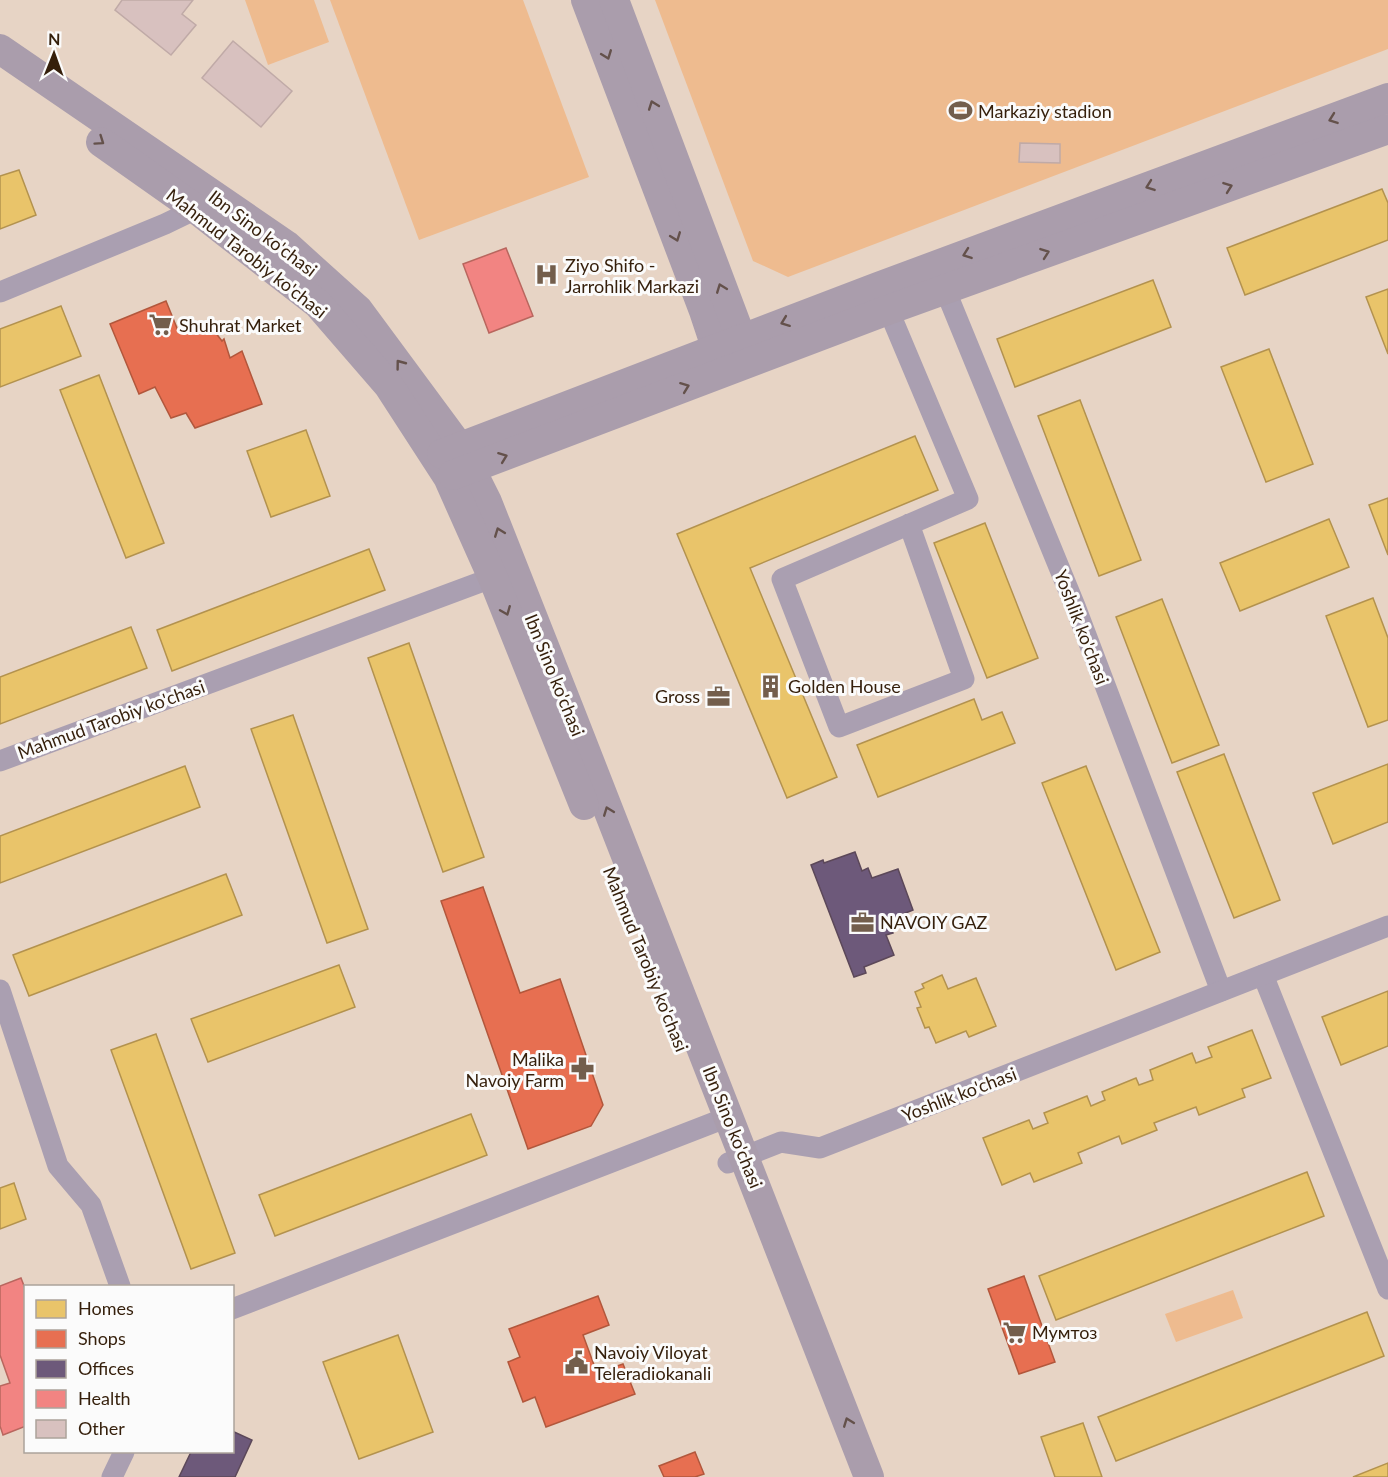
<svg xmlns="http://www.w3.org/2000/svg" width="1388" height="1477" font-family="Lato,sans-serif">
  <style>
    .green { fill: #eebb8f }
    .homes { fill: #e9c46a; stroke: #b3924e; stroke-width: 1.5 }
    .shops { fill: #e76f51; stroke: #b2573c; stroke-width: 1.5 }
    .offices { fill: #6d597a; stroke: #5c4859; stroke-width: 1.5 }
    .health { fill: #f28482; stroke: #b9665e; stroke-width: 1.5 }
    .building { fill: #d8c1bf; stroke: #c0aaa7; stroke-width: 1.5 }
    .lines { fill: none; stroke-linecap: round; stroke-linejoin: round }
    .street { stroke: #aa9fb1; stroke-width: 21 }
    .secondary { stroke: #aa9dac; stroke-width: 30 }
    .oneway { stroke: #64514b }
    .labels { text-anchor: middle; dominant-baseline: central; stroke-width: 6; stroke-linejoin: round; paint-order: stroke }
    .poi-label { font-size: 18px; fill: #351f0b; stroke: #fbfbfb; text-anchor: start }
    .street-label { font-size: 18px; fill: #351f0b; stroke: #fbfbfb }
  </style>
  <rect width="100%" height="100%" fill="#e7d4c5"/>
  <!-- green -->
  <g class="green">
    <path d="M245,0H314L329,42L268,65Z"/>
    <path d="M330,0H523L589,177L419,240Z"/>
    <path d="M655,0H1388V49L788,277L753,261Z"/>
    <path d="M1233,1290L1243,1318L1176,1342L1165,1314Z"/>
  </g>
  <!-- homes -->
  <g class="homes">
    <path d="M19,170L36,215L0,229V176Z"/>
    <path d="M1382,189L1388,203V240L1245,295L1227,248Z"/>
    <path d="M1153,280L1171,327L1015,387L997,339Z"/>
    <path d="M1388,289V354L1366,297Z"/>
    <path d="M61,306L81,356L0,387V329Z"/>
    <path d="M1269,349L1313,464L1266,482L1221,367Z"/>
    <path d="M99,375L164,543L126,558L60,390Z"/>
    <path d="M1080,400L1141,560L1099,576L1038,416Z"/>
    <path d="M306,430L330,496L271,517L247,451Z"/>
    <path d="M915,436L938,490L750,568L837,777L787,798L677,534Z"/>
    <path d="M1388,498V555L1369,505Z"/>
    <path d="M1329,519L1349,567L1240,611L1220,563Z"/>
    <path d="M985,523L1038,658L987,678L934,543Z"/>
    <path d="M369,549L385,590L172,671L157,630Z"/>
    <path d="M1373,598L1388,638V720L1368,727L1326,616Z"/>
    <path d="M1162,599L1219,745L1172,763L1116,617Z"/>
    <path d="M131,627L147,668L0,724V677Z"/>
    <path d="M409,643L484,857L443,872L368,658Z"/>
    <path d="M974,699L982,720L1002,712L1015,743L878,797L857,745Z"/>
    <path d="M293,715L368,929L327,943L251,729Z"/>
    <path d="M1224,754L1280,900L1234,918L1177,772Z"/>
    <path d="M1388,764V822L1333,844L1313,793Z"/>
    <path d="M185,766L200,807L0,883V836Z"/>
    <path d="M1086,766L1160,952L1116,970L1042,783Z"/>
    <path d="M226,874L242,915L29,996L13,955Z"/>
    <path d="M339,965L355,1007L208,1062L191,1019Z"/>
    <path d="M942,975L948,989L976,978L996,1026L969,1037L966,1031L936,1043L929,1027L925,1028L917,1008L921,1007L915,992L924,988L922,984Z"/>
    <path d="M1388,991V1046L1341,1065L1322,1017Z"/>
    <path d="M1252,1030L1271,1078L1242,1089L1245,1097L1199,1115L1196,1107L1154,1123L1157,1130L1122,1144L1119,1136L1078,1153L1082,1163L1034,1182L1030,1173L1002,1185L983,1138L1029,1120L1033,1129L1048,1123L1044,1113L1087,1096L1091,1106L1105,1100L1102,1092L1136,1078L1139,1085L1153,1080L1150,1070L1192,1053L1196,1063L1212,1057L1208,1047Z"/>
    <path d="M156,1034L235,1253L191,1269L111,1050Z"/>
    <path d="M471,1114L487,1155L275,1236L259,1195Z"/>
    <path d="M1307,1172L1324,1216L1056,1320L1039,1276Z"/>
    <path d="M14,1183L26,1219L0,1229V1188Z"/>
    <path d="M1367,1312L1384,1356L1116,1461L1098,1417Z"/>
    <path d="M398,1335L433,1432L359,1459L323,1362Z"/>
    <path d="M1083,1423L1102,1477H1055L1041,1437Z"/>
    <path d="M1388,1463V1477H1353Z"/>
  </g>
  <!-- shops -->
  <g class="shops">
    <path d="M166,301L179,333L196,327L198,331L205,329L215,332L222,341L224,339L230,358L242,351L262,404L195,428L186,413L171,418L155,387L139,394L110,324Z"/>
    <path d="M483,887L520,993L560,979L603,1105L591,1126L528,1149L441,901Z"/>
    <path d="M1024,1276L1055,1362L1019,1374L988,1289Z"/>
    <path d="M598,1296L609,1325L583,1335L597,1373L623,1364L635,1394L546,1427L535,1397L523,1402L508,1362L520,1357L509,1329Z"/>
    <path d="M695,1452L704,1474L695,1477H664L659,1466Z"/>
  </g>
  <!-- offices -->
  <g class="offices">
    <path d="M855,852L862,871L868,868L872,878L898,869L913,910L888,920L893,933L886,935L894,955L864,967L866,973L854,977L811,865L823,860L824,863Z"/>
    <path d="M232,1431L252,1440L235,1477H179L191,1452H232Z"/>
  </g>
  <!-- health -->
  <g class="health">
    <path d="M506,248L533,316L489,333L463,264Z"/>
    <path d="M21,1278L26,1291V1426L3,1435L0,1426V1386L10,1383L0,1355V1286Z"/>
  </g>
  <!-- building -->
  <g class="building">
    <path d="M122,0H193L182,14L196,25L171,55L115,10Z"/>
    <path d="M233,41L292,91L261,127L202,78Z"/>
    <path d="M1020,143L1060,144V163L1019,162Z"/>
  </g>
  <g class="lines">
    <!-- street -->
    <g class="street">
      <path d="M940,277L1075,606L1221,991"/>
      <path d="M0,292L165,224L196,209L203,199"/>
      <path d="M883,297L968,499L782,579L839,727L964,679L909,524"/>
      <path d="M0,761L505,573"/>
      <path d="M1263,975L1388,1289"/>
      <path d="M0,990L58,1166L91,1205L120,1286"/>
      <path d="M728,1163L781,1142L820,1148L1388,926"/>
      <path d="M232,1309L728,1117"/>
      <path d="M112,1477L124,1452"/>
    </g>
    <!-- secondary -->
    <g class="secondary">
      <path d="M586,0L704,311L722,365"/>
      <path d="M614,0L748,356"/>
      <path d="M0,49L286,245L358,310L460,448L487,502L568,707L869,1477"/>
      <path d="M101,142L196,209L318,304L389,386L448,477L493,578L584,805"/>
      <path d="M442,454L878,287L1388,98"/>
      <path d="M453,475L888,310L1388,129"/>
    </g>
  </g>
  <!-- one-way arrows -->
  <defs><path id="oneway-chevron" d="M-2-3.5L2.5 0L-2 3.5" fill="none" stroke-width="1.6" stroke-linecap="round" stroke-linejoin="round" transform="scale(1.5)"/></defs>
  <g class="oneway">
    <use href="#oneway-chevron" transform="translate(607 55) rotate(69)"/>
    <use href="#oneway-chevron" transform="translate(653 105) rotate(-110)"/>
    <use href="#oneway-chevron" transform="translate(1333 119) rotate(160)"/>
    <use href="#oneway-chevron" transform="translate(100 141) rotate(35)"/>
    <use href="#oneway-chevron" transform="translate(1150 186) rotate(160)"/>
    <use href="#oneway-chevron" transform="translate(1228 187) rotate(-20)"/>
    <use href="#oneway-chevron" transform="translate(676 237) rotate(69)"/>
    <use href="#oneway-chevron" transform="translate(1045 253) rotate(-20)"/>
    <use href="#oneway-chevron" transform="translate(967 254) rotate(160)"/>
    <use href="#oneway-chevron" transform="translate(721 288) rotate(-111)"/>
    <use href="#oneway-chevron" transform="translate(785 322) rotate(159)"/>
    <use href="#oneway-chevron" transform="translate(400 364) rotate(-127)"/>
    <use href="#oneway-chevron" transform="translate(685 387) rotate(-21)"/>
    <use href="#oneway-chevron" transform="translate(503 457) rotate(-21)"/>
    <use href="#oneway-chevron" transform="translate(499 532) rotate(-111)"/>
    <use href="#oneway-chevron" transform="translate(506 611) rotate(68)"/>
    <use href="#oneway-chevron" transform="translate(608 811) rotate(-111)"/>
    <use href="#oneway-chevron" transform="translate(848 1422) rotate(-111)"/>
  </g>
  <!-- icons -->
  <defs>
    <symbol id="stadium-bare" viewBox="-9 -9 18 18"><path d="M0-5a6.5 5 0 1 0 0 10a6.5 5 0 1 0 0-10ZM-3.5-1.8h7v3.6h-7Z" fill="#735e4c" stroke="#fbfbfb" stroke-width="2.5" paint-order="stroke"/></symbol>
    <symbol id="hospital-bare" viewBox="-9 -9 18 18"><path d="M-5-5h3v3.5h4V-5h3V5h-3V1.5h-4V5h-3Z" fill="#735e4c" stroke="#fbfbfb" stroke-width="2.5" paint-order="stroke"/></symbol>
    <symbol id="supermarket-bare" viewBox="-9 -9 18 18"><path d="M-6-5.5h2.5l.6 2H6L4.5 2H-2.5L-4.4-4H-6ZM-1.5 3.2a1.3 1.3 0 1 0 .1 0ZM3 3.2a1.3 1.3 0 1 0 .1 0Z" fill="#735e4c" stroke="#fbfbfb" stroke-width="2.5" paint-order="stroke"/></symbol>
    <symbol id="building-bare" viewBox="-9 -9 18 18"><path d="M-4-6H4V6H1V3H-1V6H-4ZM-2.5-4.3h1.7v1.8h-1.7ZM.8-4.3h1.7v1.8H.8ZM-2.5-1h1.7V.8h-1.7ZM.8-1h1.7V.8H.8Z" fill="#735e4c" stroke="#fbfbfb" stroke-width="2.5" paint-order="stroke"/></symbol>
    <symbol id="office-bare" viewBox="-9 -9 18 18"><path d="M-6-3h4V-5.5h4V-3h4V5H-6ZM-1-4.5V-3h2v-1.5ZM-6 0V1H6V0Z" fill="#735e4c" stroke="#fbfbfb" stroke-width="2.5" paint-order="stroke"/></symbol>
    <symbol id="pharmacy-bare" viewBox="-9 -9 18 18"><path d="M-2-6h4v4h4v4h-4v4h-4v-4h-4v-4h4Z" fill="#735e4c" stroke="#fbfbfb" stroke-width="2.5" paint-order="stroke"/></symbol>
    <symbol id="civic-bare" viewBox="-9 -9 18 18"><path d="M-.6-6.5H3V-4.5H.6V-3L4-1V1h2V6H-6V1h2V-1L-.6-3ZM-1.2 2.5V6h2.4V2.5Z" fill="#735e4c" stroke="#fbfbfb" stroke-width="2.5" paint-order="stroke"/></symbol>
  </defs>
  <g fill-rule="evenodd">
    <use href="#stadium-bare" x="944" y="94" width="33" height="33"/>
    <use href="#hospital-bare" x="530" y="258" width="33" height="33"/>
    <use href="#supermarket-bare" x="144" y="308" width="33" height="33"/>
    <use href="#building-bare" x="754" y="670" width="33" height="33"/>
    <use href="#office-bare" x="702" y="680" width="33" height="33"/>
    <use href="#office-bare" x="846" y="906" width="33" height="33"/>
    <use href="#pharmacy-bare" x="566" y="1052" width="33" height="33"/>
    <use href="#supermarket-bare" x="998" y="1316" width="33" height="33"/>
    <use href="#civic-bare" x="560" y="1346" width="33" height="33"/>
  </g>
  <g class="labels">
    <!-- poi labels -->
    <g class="poi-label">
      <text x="978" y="111">Markaziy stadion</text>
      <text x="565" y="265">Ziyo Shifo -<tspan x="565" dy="21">Jarrohlik Markazi</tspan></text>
      <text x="179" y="325">Shuhrat Market</text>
      <text x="788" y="686">Golden House</text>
      <text x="700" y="696" text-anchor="end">Gross</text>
      <text x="880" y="922">NAVOIY GAZ</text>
      <text x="564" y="1059" text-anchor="end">Malika<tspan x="564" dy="21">Navoiy Farm</tspan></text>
      <text x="1032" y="1332">Мумтоз</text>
      <text x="594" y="1352">Navoiy Viloyat<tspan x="594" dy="21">Teleradiokanali</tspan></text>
    </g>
    <!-- street labels -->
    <g class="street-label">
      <text transform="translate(263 233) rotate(37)">Ibn Sino ko'chasi</text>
      <text transform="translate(247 253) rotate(38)">Mahmud Tarobiy ko'chasi</text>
      <text transform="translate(1082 627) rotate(69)">Yoshlik ko'chasi</text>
      <text transform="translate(555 675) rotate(68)">Ibn Sino ko'chasi</text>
      <text transform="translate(111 719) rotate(-20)">Mahmud Tarobiy ko'chasi</text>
      <text transform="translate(646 959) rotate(68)">Mahmud Tarobiy ko'chasi</text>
      <text transform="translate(959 1094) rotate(-21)">Yoshlik ko'chasi</text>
      <text transform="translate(733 1127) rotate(68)">Ibn Sino ko'chasi</text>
    </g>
  </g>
  <!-- legend -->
  <rect x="24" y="1285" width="210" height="168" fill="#fbfbfb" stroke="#aca39b" stroke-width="1.5"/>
  <rect x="36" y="1300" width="30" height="18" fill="#e9c46a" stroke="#aca39b" stroke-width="1.5"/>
  <text x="78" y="1315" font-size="18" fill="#351f0b">Homes</text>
  <rect x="36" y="1330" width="30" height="18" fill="#e76f51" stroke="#aca39b" stroke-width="1.5"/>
  <text x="78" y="1345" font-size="18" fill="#351f0b">Shops</text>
  <rect x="36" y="1360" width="30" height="18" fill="#6d597a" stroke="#aca39b" stroke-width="1.5"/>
  <text x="78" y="1375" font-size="18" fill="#351f0b">Offices</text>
  <rect x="36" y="1390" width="30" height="18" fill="#f28482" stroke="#aca39b" stroke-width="1.5"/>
  <text x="78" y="1405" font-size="18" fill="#351f0b">Health</text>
  <rect x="36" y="1420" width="30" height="18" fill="#d8c1bf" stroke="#aca39b" stroke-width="1.5"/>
  <text x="78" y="1435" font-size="18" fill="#351f0b">Other</text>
  <!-- north arrow -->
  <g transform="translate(54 54) rotate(1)" stroke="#fbfbfb" stroke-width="4.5" paint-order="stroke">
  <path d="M0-4.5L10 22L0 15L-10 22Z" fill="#351f0b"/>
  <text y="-9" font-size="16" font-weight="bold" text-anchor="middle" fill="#351f0b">N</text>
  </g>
</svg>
